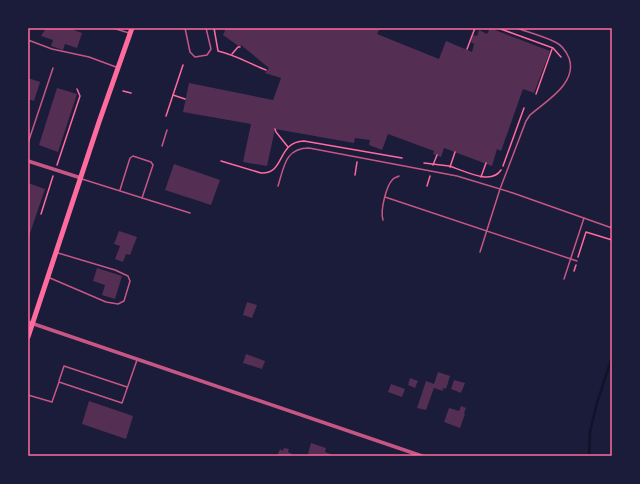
<svg xmlns="http://www.w3.org/2000/svg" width="640" height="484" font-family="Poppins,sans-serif">
  <style>
    .lines { fill: none; stroke-linecap: round; stroke-linejoin: round }
    .stream { stroke: #12122b; stroke-width: 2.5 }
    .building { fill: #542f53 }
    .path { stroke: #ff6b9d; stroke-width: 1.5 }
    .service { stroke: #c65784; stroke-width: 1.5 }
    .minor { stroke: #c65784; stroke-width: 3.5 }
    .secondary { stroke: #ff6b9d; stroke-width: 5 }
    .neatline { fill: none; stroke: #ff6b9d; stroke-width: 1.5 }
  </style>
  <rect width="100%" height="100%" fill="#1b1b3a"/>
  <g class="lines">
    <!-- stream -->
    <path class="stream" d="M589,456L590,432L597,403L612,357"/>
  </g>
  <!-- building -->
  <g class="building">
    <path d="M46,28H68L82,33L77,48L65,44L63,50L51,46L53,40L41,36Z"/>
    <path d="M226,28H380L377,34L439,59L446,41L472,52L474,44L471,42L473,35L477,36L479,30L487,34L490,28L550,51L534,93L523,89L501,151L497,149L492,166L444,148L441,157L433,154L434,151L388,134L382,150L369,145L370,140L355,138L354,143L275,129L267,166L243,162L251,124L183,112L189,83L273,100L281,78L265,73L269,68L241,45L240,47L223,35Z"/>
    <path d="M28,78L40,82L34,101L28,99Z"/>
    <path d="M57,88L77,94L58,152L39,145Z"/>
    <path d="M174,164L220,180L211,205L165,190Z"/>
    <path d="M28,183L45,189L28,239Z"/>
    <path d="M119,231L137,237L130,255L126,254L123,262L115,259L120,246L114,244Z"/>
    <path d="M97,268L122,276L115,299L102,295L105,285L93,281Z"/>
    <path d="M247,302L257,305L252,318L243,315Z"/>
    <path d="M246,354L265,361L262,369L243,363Z"/>
    <path d="M438,372L450,376L446,389L443,388V391L434,388L426,410L417,408L426,381L434,384Z"/>
    <path d="M410,378L418,381L415,388L408,385Z"/>
    <path d="M454,380L465,383L461,393L451,389Z"/>
    <path d="M391,384L405,389L402,397L388,392Z"/>
    <path d="M89,401L133,416L126,439L82,424Z"/>
    <path d="M461,406L466,408L464,413L465,414L460,428L444,422L449,408L459,411Z"/>
    <path d="M311,443L326,448L325,452L333,455L332,456H312L308,454Z"/>
    <path d="M284,448L289,449L288,452L292,454L291,456H277L280,449L283,451Z"/>
  </g>
  <g class="lines">
    <!-- path -->
    <g class="path">
      <path d="M214,28L218,51C236,55 250,64 266,70"/>
      <path d="M498,28L553,48L561,57"/>
      <path d="M467,49L475,28"/>
      <path d="M232,54L238,47H240"/>
      <path d="M123,91L131,93"/>
      <path d="M536,94L552,49"/>
      <path d="M173,95L185,99"/>
      <path d="M166,116L183,65"/>
      <path d="M275,129L276,132L288,147"/>
      <path d="M221,161L261,173C286,174 276,142 304,141L402,158"/>
      <path d="M424,163C432,164 441,165 449,166C463,170 491,186 501,170"/>
      <path d="M57,165L80,96L77,89"/>
      <path d="M433,165L437,155"/>
      <path d="M503,166L524,108"/>
      <path d="M450,167L455,152"/>
      <path d="M355,175L357,162"/>
      <path d="M481,177L486,163"/>
      <path d="M427,186L430,176"/>
      <path d="M41,214L53,176"/>
      <path d="M578,257L586,232L612,240"/>
      <path d="M574,271L576,265"/>
    </g>
    <!-- service -->
    <g class="service">
      <path d="M113,28L129,33"/>
      <path d="M185,28L190,52L195,57L207,55L211,49L206,28"/>
      <path d="M28,40L52,49L89,57L116,67"/>
      <path d="M28,143L53,68"/>
      <path d="M162,146L167,130"/>
      <path d="M82,179L190,213"/>
      <path d="M278,186C284,167 285,148 309,148L457,176L513,193L612,228"/>
      <path d="M120,190L130,158L133,156L151,162L153,165L142,198"/>
      <path d="M385,197L577,261"/>
      <path d="M383,220C380,211 386,186 393,179C394,178 397,177 399,176"/>
      <path d="M480,252L500,189L526,121L530,115C546,101 578,83 569,58C566,51 562,45 555,42C543,36 530,33 517,28"/>
      <path d="M50,278L106,302L118,304L124,301L130,281L128,276L115,270L58,253"/>
      <path d="M564,279L584,218"/>
      <path d="M59,381L64,366L127,387"/>
      <path d="M28,395L52,402L59,382L122,403L137,360"/>
    </g>
    <!-- minor -->
    <g class="minor">
      <path d="M28,161L81,178"/>
      <path d="M28,322L422,456"/>
    </g>
    <!-- secondary -->
    <path class="secondary" d="M28,337L99,122L132,28"/>
  </g>
  <!-- border -->
  <rect width="640" height="484" fill="none" stroke="#1b1b3a" stroke-width="58"/>
  <rect x="29" y="29" width="582" height="426" class="neatline"/>
</svg>
